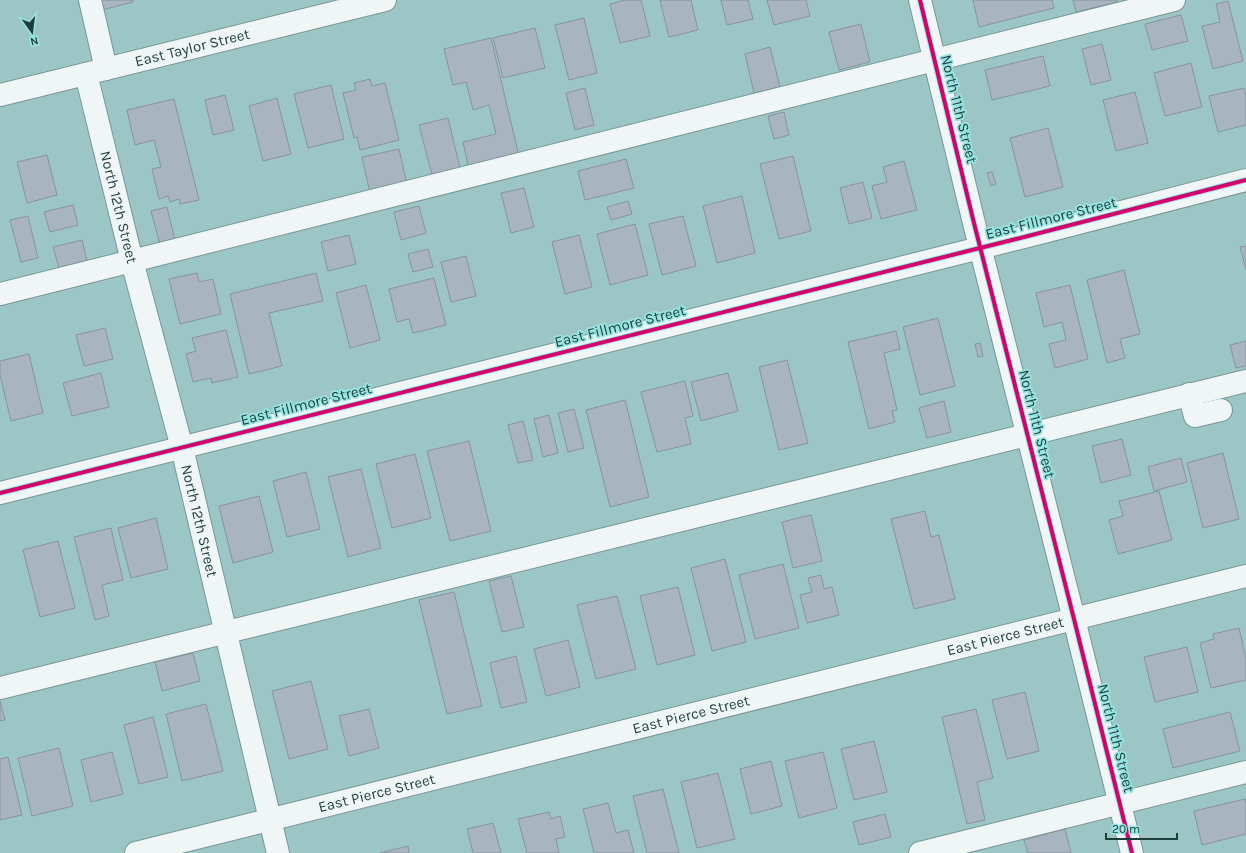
<svg xmlns="http://www.w3.org/2000/svg" width="1246" height="853" font-family="Karla,sans-serif">
  <style>
    .building { fill: #a8b4bf; stroke: #87949c }
    .lines { fill: none; stroke-linecap: round; stroke-linejoin: round }
    .minor-casing { stroke: #769797; stroke-width: 24 }
    .minor { stroke: #f0f6f6; stroke-width: 22 }
    .cycleway-casing { stroke: #97e5e2; stroke-width: 6 }
    .cycleway { stroke: #d6006c; stroke-width: 4 }
    .labels { text-anchor: middle; dominant-baseline: central; stroke-width: 3.5; stroke-linejoin: round; paint-order: stroke }
    .street-label { font-size: 15px; fill: #1d3e3d; stroke: #97e5e2 }
  </style>
  <rect width="100%" height="100%" fill="#9cc6c5"/>
  <!-- building -->
  <g class="building">
    <path d="M100,0H133V2L102,10Z"/>
    <path d="M625,0H641L650,36L620,43L610,4Z"/>
    <path d="M660,0H691L698,30L669,37Z"/>
    <path d="M721,0H748L753,19L727,25Z"/>
    <path d="M767,0H806L810,16L774,25Z"/>
    <path d="M973,0H1052L1054,8L979,27Z"/>
    <path d="M1073,0H1117V2L1076,12Z"/>
    <path d="M1228,1L1243,61L1213,69L1202,26L1220,22L1216,4Z"/>
    <path d="M1181,15L1188,41L1152,50L1145,24Z"/>
    <path d="M584,18L597,73L569,80L555,25Z"/>
    <path d="M861,24L870,62L839,70L829,32Z"/>
    <path d="M535,28L545,68L503,78L493,38Z"/>
    <path d="M491,38L519,156L469,169L463,142L496,134L489,105L473,110L466,82L453,85L444,49Z"/>
    <path d="M1102,44L1111,80L1091,85L1082,49Z"/>
    <path d="M770,47L780,87L754,93L745,54Z"/>
    <path d="M1043,56L1050,86L992,100L985,70Z"/>
    <path d="M1191,63L1202,107L1165,116L1154,73Z"/>
    <path d="M370,79L372,86L385,83L399,140L360,150L357,137L354,138L343,93L356,90L354,83Z"/>
    <path d="M331,85L344,139L308,148L294,94Z"/>
    <path d="M585,88L594,125L575,130L566,93Z"/>
    <path d="M1244,88L1246,96V125L1218,132L1209,96Z"/>
    <path d="M1135,92L1148,143L1116,151L1103,100Z"/>
    <path d="M225,95L234,130L213,135L205,100Z"/>
    <path d="M277,98L291,154L263,161L249,106Z"/>
    <path d="M174,99L199,200L180,204L179,199L170,202L168,196L159,199L152,169L161,167L154,140L135,145L127,110Z"/>
    <path d="M784,112L789,135L774,139L768,116Z"/>
    <path d="M448,118L460,168L432,175L419,125Z"/>
    <path d="M1048,128L1063,187L1025,197L1010,138Z"/>
    <path d="M399,149L407,184L370,193L362,157Z"/>
    <path d="M47,155L57,195L27,203L17,162Z"/>
    <path d="M793,156L811,231L779,239L760,164Z"/>
    <path d="M626,159L634,188L585,200L578,171Z"/>
    <path d="M904,161L917,210L881,219L872,186L887,182L883,167Z"/>
    <path d="M992,172L996,184L991,186L987,173Z"/>
    <path d="M863,182L872,218L849,224L840,188Z"/>
    <path d="M524,188L534,227L511,233L501,193Z"/>
    <path d="M742,196L755,253L717,263L703,206Z"/>
    <path d="M628,201L632,214L611,220L607,207Z"/>
    <path d="M73,205L78,225L50,232L44,212Z"/>
    <path d="M419,206L426,233L401,240L394,212Z"/>
    <path d="M167,207L175,240L160,244L151,211Z"/>
    <path d="M28,216L38,258L21,262L10,220Z"/>
    <path d="M683,216L696,266L662,275L649,224Z"/>
    <path d="M635,224L648,275L610,285L597,234Z"/>
    <path d="M349,235L356,264L328,271L321,242Z"/>
    <path d="M579,235L592,287L565,294L552,242Z"/>
    <path d="M82,240L87,261L59,268L53,247Z"/>
    <path d="M1246,246V270L1240,247Z"/>
    <path d="M428,249L433,267L413,272L408,254Z"/>
    <path d="M466,256L476,296L451,302L441,262Z"/>
    <path d="M1124,270L1140,334L1120,339L1125,358L1107,363L1087,280Z"/>
    <path d="M197,273L199,282L213,279L221,314L180,324L169,279Z"/>
    <path d="M316,273L323,301L269,313L282,366L249,374L230,294Z"/>
    <path d="M434,278L446,325L413,333L409,319L397,322L389,289Z"/>
    <path d="M366,285L380,340L350,348L336,293Z"/>
    <path d="M1070,285L1088,359L1055,368L1049,344L1066,340L1062,322L1044,327L1036,293Z"/>
    <path d="M938,318L955,386L920,395L903,327Z"/>
    <path d="M105,328L113,359L84,366L76,335Z"/>
    <path d="M226,330L238,377L212,383L211,378L193,382L186,354L196,351L192,338Z"/>
    <path d="M896,331L900,349L884,353L897,410L892,411L895,422L869,429L848,342Z"/>
    <path d="M1246,341V366L1236,368L1230,345Z"/>
    <path d="M980,343L983,356L978,357L975,344Z"/>
    <path d="M29,354L43,413L11,421L0,375V361Z"/>
    <path d="M787,360L808,443L779,450L759,367Z"/>
    <path d="M101,373L109,407L72,416L63,383Z"/>
    <path d="M728,373L738,411L701,421L691,382Z"/>
    <path d="M685,381L693,416L685,418L691,444L657,452L641,392Z"/>
    <path d="M625,400L649,497L610,507L586,410Z"/>
    <path d="M944,401L951,432L927,438L919,408Z"/>
    <path d="M574,409L584,448L568,452L558,413Z"/>
    <path d="M549,415L558,453L543,457L534,419Z"/>
    <path d="M523,421L533,460L518,463L508,425Z"/>
    <path d="M1122,439L1131,475L1101,483L1092,446Z"/>
    <path d="M469,441L491,531L450,541L427,451Z"/>
    <path d="M1223,453L1239,519L1203,528L1187,463Z"/>
    <path d="M415,454L431,518L392,528L376,464Z"/>
    <path d="M1181,458L1187,482L1154,491L1148,467Z"/>
    <path d="M361,469L381,548L348,557L328,477Z"/>
    <path d="M306,472L320,529L287,537L273,481Z"/>
    <path d="M1159,491L1172,540L1118,554L1109,520L1123,516L1119,501Z"/>
    <path d="M259,496L273,552L233,563L219,506Z"/>
    <path d="M925,511L931,537L939,535L955,599L914,609L891,519Z"/>
    <path d="M811,515L822,561L793,568L782,522Z"/>
    <path d="M156,518L168,569L131,578L118,528Z"/>
    <path d="M111,528L123,580L102,585L109,616L95,620L74,537Z"/>
    <path d="M58,541L75,608L40,617L23,550Z"/>
    <path d="M725,559L746,642L712,651L691,568Z"/>
    <path d="M783,564L799,628L755,639L739,575Z"/>
    <path d="M821,575L824,589L832,587L839,615L807,623L800,595L812,592L808,578Z"/>
    <path d="M511,576L524,627L502,632L489,581Z"/>
    <path d="M678,587L695,655L657,665L640,596Z"/>
    <path d="M454,592L482,706L447,714L419,600Z"/>
    <path d="M617,596L636,669L596,679L577,605Z"/>
    <path d="M1239,628L1246,659V680L1211,688L1200,643L1214,639L1213,634Z"/>
    <path d="M568,640L580,687L546,696L534,649Z"/>
    <path d="M1187,647L1198,692L1155,702L1144,657Z"/>
    <path d="M193,653L200,681L162,691L155,662Z"/>
    <path d="M516,656L527,702L501,708L490,663Z"/>
    <path d="M311,681L328,749L289,759L272,691Z"/>
    <path d="M1025,692L1039,751L1007,759L992,700Z"/>
    <path d="M0,701L5,720L0,721Z"/>
    <path d="M206,704L223,771L182,781L166,714Z"/>
    <path d="M369,709L379,748L349,756L339,716Z"/>
    <path d="M976,709L993,778L977,782L985,820L967,824L942,717Z"/>
    <path d="M1230,712L1240,751L1173,768L1163,729Z"/>
    <path d="M153,717L168,777L139,784L124,725Z"/>
    <path d="M874,741L887,792L854,800L841,749Z"/>
    <path d="M59,748L73,806L32,816L18,758Z"/>
    <path d="M112,752L123,794L91,802L81,760Z"/>
    <path d="M823,752L837,808L799,818L785,761Z"/>
    <path d="M8,757L22,815L0,820V759Z"/>
    <path d="M771,761L782,806L751,814L740,769Z"/>
    <path d="M718,773L735,839L697,848L681,782Z"/>
    <path d="M663,789L679,853H647L633,796Z"/>
    <path d="M1245,799L1246,804V834L1202,845L1194,811Z"/>
    <path d="M608,803L616,833L628,830L634,853H594L583,809Z"/>
    <path d="M549,812L551,819L560,816L565,837L556,839L559,853H527L518,819Z"/>
    <path d="M885,814L891,837L859,845L853,822Z"/>
    <path d="M493,823L501,853H473L467,829Z"/>
    <path d="M1065,829L1071,853H1028L1024,840Z"/>
    <path d="M408,846L409,853H380Z"/>
  </g>
  <g class="lines">
    <defs>
      <g id="minor">
        <path d="M90,0L106,69"/>
        <path d="M920,0L973,219L1074,619L1132,853"/>
        <path id="s1" d="M86,74L132,261L182,448L278,853"/>
        <path id="s2" d="M0,95L385,0"/>
        <path d="M0,294L1174,0"/>
        <path d="M1189,394L1195,416L1221,410"/>
        <path d="M0,493L1016,239L1246,180"/>
        <path d="M0,688L1246,381"/>
        <path id="s3" d="M136,853L1246,576"/>
        <path d="M920,853L1246,772"/>
      </g>
    </defs>
    <!-- minor casing -->
    <use href="#minor" class="minor-casing"/>
    <!-- minor -->
    <use href="#minor" class="minor"/>
    <defs>
      <g id="cycleway">
        <path d="M920,0L973,219L1074,619L1132,853"/>
        <path d="M0,493L1016,239L1246,180"/>
      </g>
    </defs>
    <!-- cycleway casing -->
    <use href="#cycleway" class="cycleway-casing"/>
    <!-- cycleway -->
    <use href="#cycleway" class="cycleway"/>
  </g>
  <g class="labels">
    <!-- street labels -->
    <g class="street-label">
      <text stroke="none"><textPath href="#s2" startOffset="198">East Taylor Street</textPath></text>
      <text transform="translate(959 109) rotate(76)">North 11th Street</text>
      <text stroke="none"><textPath href="#s1" startOffset="137">North 12th Street</textPath></text>
      <text transform="translate(1051 218) rotate(-14)">East Fillmore Street</text>
      <text transform="translate(620 326) rotate(-14)">East Fillmore Street</text>
      <text transform="translate(306 404) rotate(-14)">East Fillmore Street</text>
      <text transform="translate(1037 424) rotate(76)">North 11th Street</text>
      <text stroke="none"><textPath href="#s1" startOffset="461">North 12th Street</textPath></text>
      <text stroke="none"><textPath href="#s3" startOffset="896">East Pierce Street</textPath></text>
      <text stroke="none"><textPath href="#s3" startOffset="572">East Pierce Street</textPath></text>
      <text transform="translate(1116 738) rotate(76)">North 11th Street</text>
      <text stroke="none"><textPath href="#s3" startOffset="248">East Pierce Street</textPath></text>
    </g>
  </g>
  <!-- north arrow -->
  <g transform="translate(32 32) rotate(166)" stroke="#97e5e2" stroke-width="3" paint-order="stroke">
  <path d="M0-3L7 15L0 10L-7 15Z" fill="#1d3e3d"/>
  <text y="-6" font-size="11" font-weight="bold" text-anchor="middle" fill="#1d3e3d">N</text>
  </g>
  <!-- scale -->
  <path d="M1106 833v6h71v-6" fill="none" stroke="#1d3e3d" stroke-width="2"/>
  <text x="1112" y="833" font-size="12" fill="#1d3e3d" stroke="#97e5e2" stroke-width="3" paint-order="stroke">20 m</text>
</svg>
